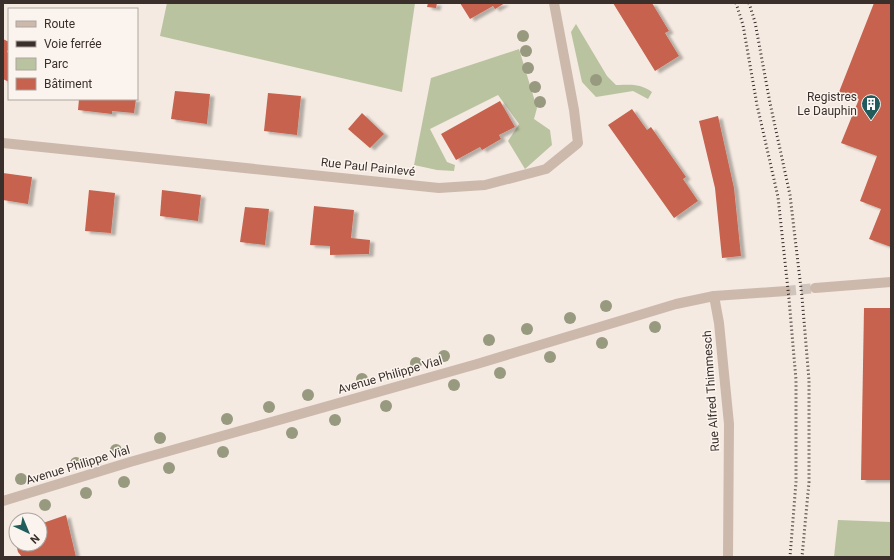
<svg xmlns="http://www.w3.org/2000/svg" width="894" height="560" font-family="Roboto,sans-serif">
  <style>
    .green { fill: #bac3a0 }
    .building { fill: #c6624d; filter: url(#shadow) }
    .lines { fill: none; stroke-linecap: round; stroke-linejoin: round }
    .minor-tunnel { stroke: #cfc5bd; stroke-width: 10; stroke-dasharray: 10 5; stroke-linecap: butt }
    .minor { stroke: #ccb9ac; stroke-width: 10 }
    .rail { stroke: #3a2f2b; stroke-width: 3; stroke-dasharray: 1 3; stroke-linecap: butt }
    .tree { fill: #989a7f }
    .labels { text-anchor: middle; dominant-baseline: central; stroke-width: 3; stroke-linejoin: round; paint-order: stroke }
    .poi-label { font-size: 12px; fill: #3a2f2b; stroke: #fbf4ee; text-anchor: end }
    .street-label { font-size: 12px; fill: #3a2f2b; stroke: #fbf4ee }
  </style>
  <defs>
    <filter id="shadow"><feDropShadow dx="4.5" dy="2.5" stdDeviation="1" flood-color="#0004"/></filter>
  </defs>
  <rect width="100%" height="100%" fill="#f4eae1"/>
  <!-- green -->
  <g class="green">
    <path d="M167,3H415L402,92L160,36Z"/>
    <path d="M576,24L607,76L616,85C631,85 639,83 652,92L648,99L633,91L596,97L582,82L571,32Z"/>
    <path d="M519,49L537,108L534,119L550,130L552,145L525,169L508,141L519,124L498,95L430,129L447,162L455,165L454,171L437,170L414,165L431,78Z"/>
    <path d="M838,520L891,522V557H834Z"/>
  </g>
  <!-- building -->
  <g class="building">
    <path d="M428,3H437L436,8L427,7Z"/>
    <path d="M460,3H505L495,9L493,6L470,19Z"/>
    <path d="M613,3H652L669,31L665,33L679,56L655,71Z"/>
    <path d="M874,3H891V247L869,239L881,209L860,201L877,156L841,143L859,99L839,92Z"/>
    <path d="M3,39L9,42V48L7,52L9,53V82L3,79Z"/>
    <path d="M175,91L210,94L207,124L171,119Z"/>
    <path d="M268,93L301,96L297,135L264,131Z"/>
    <path d="M79,99H136L134,113L112,111V114L78,110Z"/>
    <path d="M500,101L515,127L499,135L501,139L482,150L480,147L456,160L441,134Z"/>
    <path d="M632,109L647,130L651,127L686,177L683,179L698,201L674,218L608,125Z"/>
    <path d="M362,113L384,134L370,148L348,129Z"/>
    <path d="M718,116L734,188L741,256L722,258L715,188L699,121Z"/>
    <path d="M3,173L32,177L28,204L3,200Z"/>
    <path d="M89,190L115,193L111,233L85,231Z"/>
    <path d="M162,190L201,195L198,221L160,216Z"/>
    <path d="M314,206L354,210L351,238L370,240L369,254L330,255V246L310,245Z"/>
    <path d="M245,207L269,209L265,245L240,242Z"/>
    <path d="M864,308H891V480H861Z"/>
    <path d="M66,515L76,557H22L18,552L16,544H40V524Z"/>
  </g>
  <g class="lines">
    <!-- minor-tunnel -->
    <path class="minor-tunnel" d="M786,291L815,288"/>
    <!-- minor -->
    <g class="minor">
      <path d="M3,143L439,188L485,185L546,169L578,143L574,110L554,3"/>
      <path d="M815,288L891,282"/>
      <path d="M714,296L719,323L729,424L728,557"/>
      <path d="M3,501L130,462L477,364L676,304L714,296L786,291"/>
    </g>
    <!-- rail -->
    <g class="rail">
      <path d="M736,3L743,25L757,105L778,197L789,299L796,380V482L790,557"/>
      <path d="M749,3L755,22L770,103L790,195L802,297L809,380V482L802,557"/>
    </g>
  </g>
  <!-- trees -->
  <g class="tree">
    <circle cx="523" cy="36" r="6"/>
    <circle cx="526" cy="51" r="6"/>
    <circle cx="528" cy="68" r="6"/>
    <circle cx="596" cy="80" r="6"/>
    <circle cx="535" cy="87" r="6"/>
    <circle cx="540" cy="102" r="6"/>
    <circle cx="606" cy="306" r="6"/>
    <circle cx="570" cy="318" r="6"/>
    <circle cx="655" cy="327" r="6"/>
    <circle cx="527" cy="329" r="6"/>
    <circle cx="489" cy="340" r="6"/>
    <circle cx="602" cy="343" r="6"/>
    <circle cx="444" cy="356" r="6"/>
    <circle cx="550" cy="357" r="6"/>
    <circle cx="416" cy="363" r="6"/>
    <circle cx="500" cy="373" r="6"/>
    <circle cx="362" cy="379" r="6"/>
    <circle cx="454" cy="385" r="6"/>
    <circle cx="308" cy="395" r="6"/>
    <circle cx="386" cy="406" r="6"/>
    <circle cx="269" cy="407" r="6"/>
    <circle cx="227" cy="419" r="6"/>
    <circle cx="335" cy="420" r="6"/>
    <circle cx="292" cy="433" r="6"/>
    <circle cx="160" cy="438" r="6"/>
    <circle cx="116" cy="450" r="6"/>
    <circle cx="223" cy="452" r="6"/>
    <circle cx="76" cy="463" r="6"/>
    <circle cx="169" cy="468" r="6"/>
    <circle cx="21" cy="479" r="6"/>
    <circle cx="124" cy="482" r="6"/>
    <circle cx="86" cy="493" r="6"/>
    <circle cx="45" cy="505" r="6"/>
  </g>
  <!-- icons -->
  <defs>
    <symbol id="building-pin" viewBox="-11 -11 22 30"><path d="M0 17L-7.5 6A9.5 9.5 0 1 1 7.5 6Z" fill="#205c5c" stroke="#fbf4ee"/><path d="M-4-6H4V6H1V3H-1V6H-4ZM-2.5-4.3h1.7v1.8h-1.7ZM.8-4.3h1.7v1.8H.8ZM-2.5-1h1.7V.8h-1.7ZM.8-1h1.7V.8H.8Z" fill="#fff"/></symbol>
  </defs>
  <g fill-rule="evenodd">
    <use href="#building-pin" x="860" y="93" width="22" height="30"/>
  </g>
  <g class="labels">
    <!-- poi labels -->
    <g class="poi-label">
      <text x="857" y="97">Registres<tspan x="857" dy="14">Le Dauphin</tspan></text>
    </g>
    <!-- street labels -->
    <g class="street-label">
      <text transform="translate(368 167) rotate(6)">Rue Paul Painlevé</text>
      <text transform="translate(390 375) rotate(-16)">Avenue Philippe Vial</text>
      <text transform="translate(711 391) rotate(-94)">Rue Alfred Thimmesch</text>
      <text transform="translate(78 465) rotate(-17)">Avenue Philippe Vial</text>
    </g>
  </g>
  <!-- border -->
  <rect width="894" height="560" fill="none" stroke="#3a2f2b" stroke-width="8"/>
  <!-- legend -->
  <rect x="8" y="8" width="130" height="92" fill="#fbf4ee" stroke="#aea5a0"/>
  <rect x="16" y="21" width="20" height="6" fill="#ccb9ac" stroke="#aea5a0"/>
  <text x="44" y="28" font-size="12" fill="#3a2f2b">Route</text>
  <rect x="16" y="41" width="20" height="6" fill="#3a2f2b" stroke="#aea5a0"/>
  <text x="44" y="48" font-size="12" fill="#3a2f2b">Voie ferrée</text>
  <rect x="16" y="58" width="20" height="12" fill="#bac3a0" stroke="#aea5a0"/>
  <text x="44" y="68" font-size="12" fill="#3a2f2b">Parc</text>
  <rect x="16" y="78" width="20" height="12" fill="#c6624d" stroke="#aea5a0"/>
  <text x="44" y="88" font-size="12" fill="#3a2f2b">Bâtiment</text>
  <!-- north arrow -->
  <g transform="translate(28 532) rotate(136)"><circle r="19" fill="#fbf4ee" stroke="#aea5a0"/>
  <path d="M0-3L7 15L0 10L-7 15Z" fill="#205c5c"/>
  <text y="-6" font-size="11" font-weight="bold" text-anchor="middle" fill="#3a2f2b">N</text>
  </g>
</svg>
